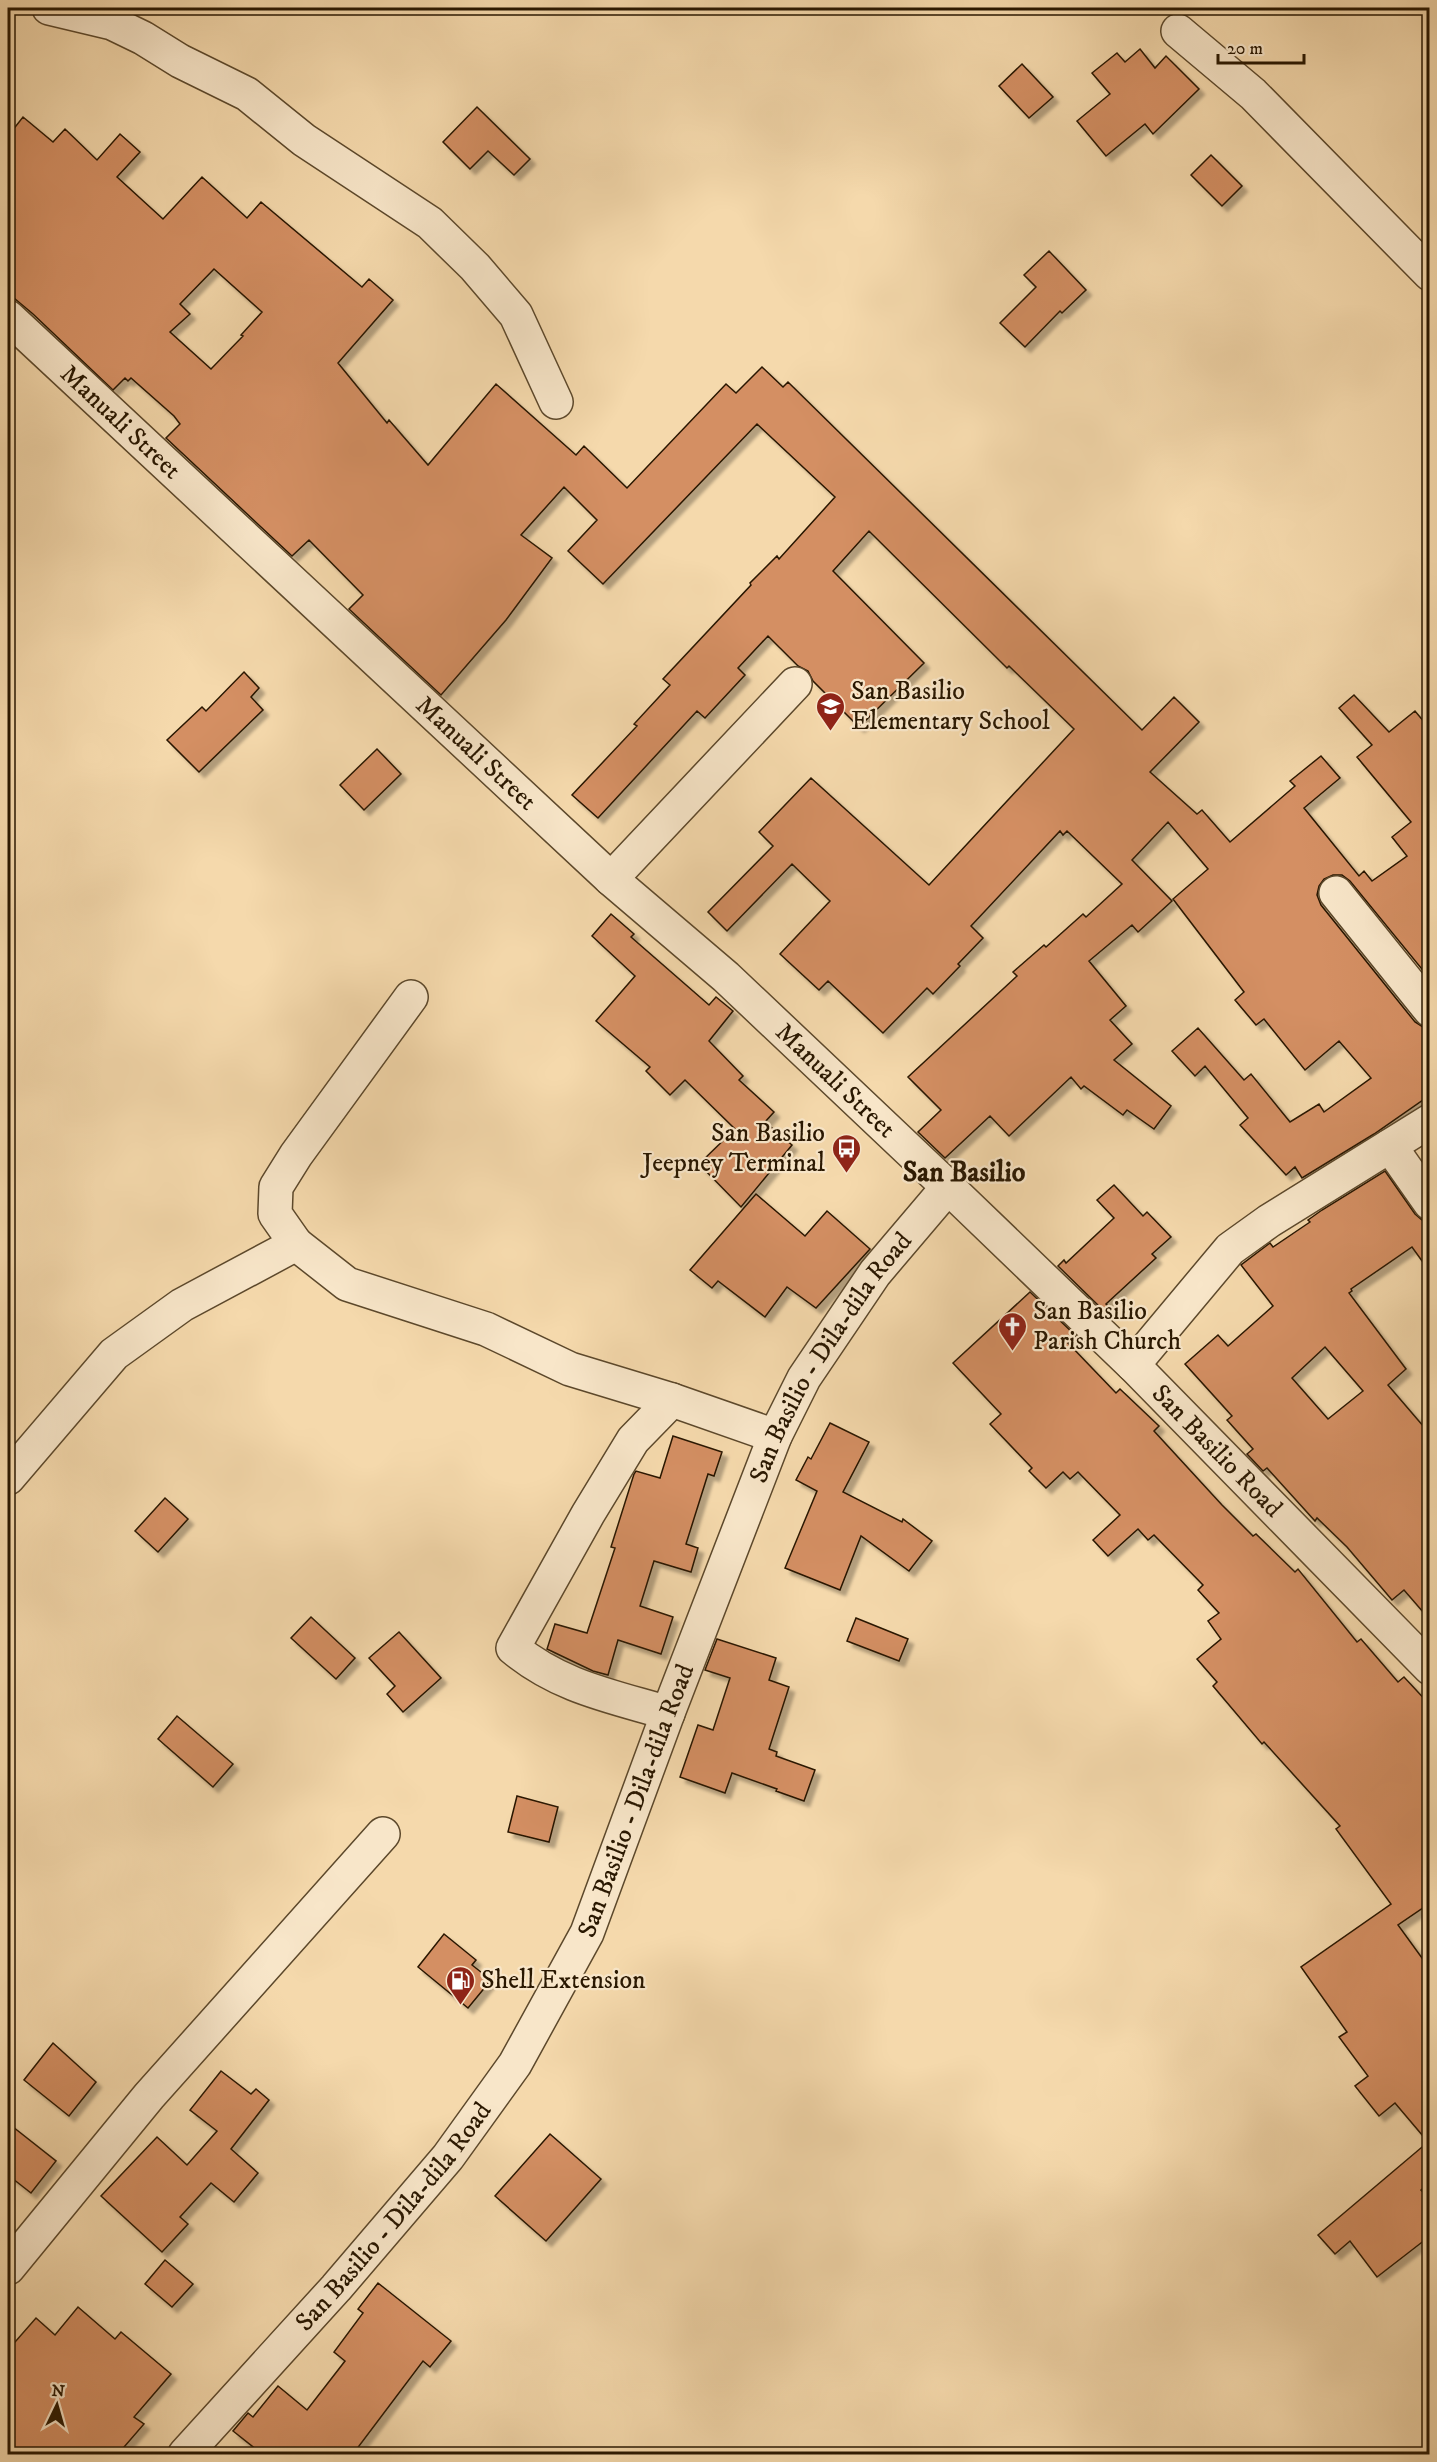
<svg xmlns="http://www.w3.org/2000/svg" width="1437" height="2462" font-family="'IM FELL DW Pica',serif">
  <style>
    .building { fill: #d48f64; stroke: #291700; stroke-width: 1.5; fill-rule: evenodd; filter: url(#shadow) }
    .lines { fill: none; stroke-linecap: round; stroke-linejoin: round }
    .minor-casing { stroke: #5c482b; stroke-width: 36 }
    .minor { stroke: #f8e6c9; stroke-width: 33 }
    .labels { text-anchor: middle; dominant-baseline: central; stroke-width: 4.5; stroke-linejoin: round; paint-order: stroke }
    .street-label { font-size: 26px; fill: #291700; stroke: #f8e6c9 }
    .poi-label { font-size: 26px; fill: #291700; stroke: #f8e6c9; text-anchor: start }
    .quarter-label { font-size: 28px; font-weight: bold; fill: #291700; stroke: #f8e6c9 }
  </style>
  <defs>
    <filter id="shadow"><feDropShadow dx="5.5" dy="5.5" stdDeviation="1.5" flood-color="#0004"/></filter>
  </defs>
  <rect width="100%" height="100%" fill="#f5d9ac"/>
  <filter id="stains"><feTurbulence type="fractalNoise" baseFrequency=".00333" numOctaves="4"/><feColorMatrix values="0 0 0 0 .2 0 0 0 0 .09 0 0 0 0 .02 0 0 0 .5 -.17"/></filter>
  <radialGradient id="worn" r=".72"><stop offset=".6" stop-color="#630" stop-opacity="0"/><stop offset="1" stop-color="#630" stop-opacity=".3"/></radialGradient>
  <!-- building -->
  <g class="building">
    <path d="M1140,49L1155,68L1166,56L1199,89L1153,134L1145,124L1106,156L1077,121L1110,94L1092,73L1117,53L1125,62Z"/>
    <path d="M1022,64L1053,97L1029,118L999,86Z"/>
    <path d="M477,107L530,159L514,175L488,151L470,169L443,142Z"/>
    <path d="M23,117L53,142L65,129L97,160L120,134L140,152L117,177L163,219L202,177L247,218L261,202L362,287L369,279L393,300L338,363L387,423L389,420L428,465L496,384L576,455L584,446L627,488L726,384L736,393L762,367L783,387L788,382L1142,730L1174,697L1199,722L1150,772L1197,814L1202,810L1230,842L1295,786L1290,781L1321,756L1340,778L1304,808L1359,876L1364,871L1372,881L1407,856L1392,837L1411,822L1357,757L1372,745L1339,708L1354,695L1389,732L1415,711L1430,729V979L1350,881L1342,875H1333L1324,879L1319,886L1317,895L1321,905L1415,1022L1423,1027L1430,1028V1095L1374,1134L1302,1178L1295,1167L1286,1175L1240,1125L1248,1118L1205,1066L1195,1076L1172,1051L1198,1028L1244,1080L1251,1074L1290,1122L1319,1104L1324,1112L1371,1078L1339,1041L1305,1070L1264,1019L1256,1025L1235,1000L1244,992L1173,899L1208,869L1168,822L1132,860L1172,901L1138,932L1132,925L1089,961L1126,1006L1110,1020L1132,1044L1114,1060L1171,1106L1154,1129L1127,1110L1123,1115L1084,1086L1081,1089L1071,1077L1009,1136L990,1116L945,1158L918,1132L941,1110L908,1077L1017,976L1013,972L1044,945L1046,947L1083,914L1086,917L1122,884L1067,831L1063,835L1060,831L971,926L983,938L958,964L960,966L933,994L927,988L883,1033L828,981L819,990L780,954L830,901L792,864L727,931L708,912L773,846L759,832L811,778L929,885L1074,729L1009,666L1007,668L869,531L833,571L924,663L859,727L813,681L808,671L798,666L768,636L738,668L745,675L705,718L697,711L598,818L572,795L637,726L634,724L670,685L663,679L751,585L750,583L777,556L779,559L835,497L757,424L603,584L568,551L597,520L564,487L521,535L552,558L506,620L441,695L349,609L363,595L309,540L292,556L166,438L180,424L174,416L131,378L128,381L125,378L113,390L33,314L8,293V136ZM214,269L262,312L241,335L243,336L211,369L170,332L190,314L180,304Z"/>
    <path d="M1211,155L1242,186L1222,206L1191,175Z"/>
    <path d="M1049,251L1086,290L1062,313L1060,311L1025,347L1000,323L1036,287L1024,275Z"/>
    <path d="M244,672L259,688L251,697L263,710L199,772L167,740L202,707L206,711Z"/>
    <path d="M377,749L401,774L364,810L340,785Z"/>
    <path d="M611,914L634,934L631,937L709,1005L716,997L733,1011L709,1041L743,1076L739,1080L774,1112L765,1122L792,1145L741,1207L699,1164L735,1129L685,1080L670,1095L646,1071L650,1067L596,1021L635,976L592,936Z"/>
    <path d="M1385,1171L1415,1214L1422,1220L1430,1221V1272L1412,1247L1351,1289L1352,1291L1349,1293L1406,1369L1388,1385L1430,1434V1620L1404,1590L1392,1600L1347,1547L1317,1518L1315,1521L1267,1468L1263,1471L1247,1454L1253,1449L1227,1420L1232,1416L1185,1364L1218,1335L1228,1346L1273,1306L1241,1265L1270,1243L1273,1247L1310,1222L1308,1220L1322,1210ZM1325,1347L1363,1391L1328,1419L1292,1378Z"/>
    <path d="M1114,1185L1143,1216L1147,1212L1171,1237L1152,1254L1156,1258L1106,1304L1108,1306L1103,1310L1058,1266L1064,1260L1066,1263L1114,1218L1097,1200Z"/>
    <path d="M756,1194L805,1236L827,1211L870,1249L816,1308L787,1287L765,1317L718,1281L712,1288L690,1270Z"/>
    <path d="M1030,1292L1076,1336L1068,1343L1116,1393L1120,1389L1159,1426L1154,1431L1222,1505L1253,1536L1256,1534L1295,1572L1298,1569L1357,1642L1361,1639L1398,1682L1404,1677L1430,1705V1903L1398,1925L1430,1969V2182L1421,2190L1430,2200V2236L1377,2277L1350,2241L1335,2254L1318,2235L1428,2142L1395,2103L1379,2116L1355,2086L1368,2076L1339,2037L1347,2032L1301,1967L1391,1904L1336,1829L1340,1826L1264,1742L1262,1744L1213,1686L1217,1682L1197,1659L1221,1639L1208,1621L1219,1613L1198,1590L1203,1585L1154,1535L1148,1540L1138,1529L1108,1556L1093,1540L1120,1515L1078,1472L1070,1479L1063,1472L1046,1488L1029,1471L1032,1468L990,1424L1001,1414L953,1363Z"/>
    <path d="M830,1423L869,1442L843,1492L902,1522L903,1519L932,1541L909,1571L861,1536L840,1590L785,1568L817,1491L796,1480L808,1457L811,1459Z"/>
    <path d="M673,1436L722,1452L714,1476L708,1474L686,1544L698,1548L691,1572L654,1561L640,1606L673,1617L661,1654L618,1640L608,1675L593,1671L547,1649L555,1624L587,1633L615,1548L611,1547L634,1474L636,1471L660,1478Z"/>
    <path d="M165,1498L188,1519L158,1552L135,1531Z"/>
    <path d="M311,1617L355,1658L336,1679L291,1638Z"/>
    <path d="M856,1618L908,1639L899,1661L847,1641Z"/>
    <path d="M399,1632L441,1678L403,1712L387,1694L395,1686L369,1658Z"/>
    <path d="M717,1639L776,1658L769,1680L789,1687L769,1749L777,1752L776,1756L815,1770L804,1801L776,1791L777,1789L732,1773L725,1793L680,1777L698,1725L713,1730L730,1678L705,1670Z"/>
    <path d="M177,1716L233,1764L213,1787L158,1739Z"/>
    <path d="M517,1796L558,1807L549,1842L508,1832Z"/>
    <path d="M444,1934L476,1960L472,1965L491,1980L468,2008L418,1967Z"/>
    <path d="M53,2043L96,2082L69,2116L24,2080Z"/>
    <path d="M221,2071L251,2094L256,2089L269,2100L231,2149L258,2173L234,2202L211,2183L180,2217L188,2224L162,2252L101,2196L157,2137L187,2165L217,2131L190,2110Z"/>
    <path d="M8,2123L56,2161L31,2193L8,2175Z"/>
    <path d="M550,2134L601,2179L546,2241L495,2196Z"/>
    <path d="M165,2260L193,2284L172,2307L145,2284Z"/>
    <path d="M378,2283L451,2341L430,2367L423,2361L353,2454H262L233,2431L248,2413L253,2417L278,2386L307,2410L345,2361L334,2352L363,2313L358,2309Z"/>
    <path d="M78,2307L115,2339L121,2332L171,2374L134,2417L144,2424L118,2454H8V2350L36,2318L55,2335Z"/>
  </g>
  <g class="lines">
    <defs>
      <g id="minor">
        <path d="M49,8L112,23L143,38L180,61L247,94L304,140L430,223L475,267L516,315L556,402"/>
        <path d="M1178,31L1253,94L1430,274"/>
        <path id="s1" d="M8,317L611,879L726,977L948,1187L1133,1365L1430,1668"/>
        <path d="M611,879L795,684"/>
        <path d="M1336,893L1430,1010"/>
        <path d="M1390,1146L1430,1203"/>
        <path d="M296,1244L275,1214L276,1187L296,1155L411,997"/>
        <path d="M1133,1365L1230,1249L1269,1221L1430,1121"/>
        <path d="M8,1478L114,1354L182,1305L296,1244L347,1284L486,1329L570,1369L672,1400L775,1436"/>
        <path d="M668,1713C611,1696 560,1687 513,1648L588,1514L633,1440L672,1400"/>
        <path d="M8,2268L149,2096L383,1834"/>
        <path id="s2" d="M185,2454L336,2288L448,2157L515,2064L587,1933L668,1713L775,1436L804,1378L875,1273L948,1187"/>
      </g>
    </defs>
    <!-- minor casing -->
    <use href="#minor" class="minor-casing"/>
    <!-- minor -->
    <use href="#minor" class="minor"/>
  </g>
  <!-- icons -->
  <defs>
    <symbol id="school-pin" viewBox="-11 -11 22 30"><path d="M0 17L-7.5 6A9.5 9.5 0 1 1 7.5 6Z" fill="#8f2418" stroke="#f8e6c9"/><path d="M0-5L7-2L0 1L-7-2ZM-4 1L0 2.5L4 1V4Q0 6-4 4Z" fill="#fff"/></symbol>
    <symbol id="bus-pin" viewBox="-11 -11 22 30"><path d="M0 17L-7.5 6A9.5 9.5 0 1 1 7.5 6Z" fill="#8f2418" stroke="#f8e6c9"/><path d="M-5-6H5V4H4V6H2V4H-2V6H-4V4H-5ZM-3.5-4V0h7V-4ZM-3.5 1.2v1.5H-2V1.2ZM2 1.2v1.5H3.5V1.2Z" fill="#fff"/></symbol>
    <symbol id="church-pin" viewBox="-11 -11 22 30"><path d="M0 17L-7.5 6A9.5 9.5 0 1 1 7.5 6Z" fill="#8f2418" stroke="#f8e6c9"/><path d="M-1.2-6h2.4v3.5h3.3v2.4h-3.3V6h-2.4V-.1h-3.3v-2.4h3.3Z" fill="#fff"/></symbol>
    <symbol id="fuel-pin" viewBox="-11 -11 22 30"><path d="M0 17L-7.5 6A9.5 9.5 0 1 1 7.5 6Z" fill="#8f2418" stroke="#f8e6c9"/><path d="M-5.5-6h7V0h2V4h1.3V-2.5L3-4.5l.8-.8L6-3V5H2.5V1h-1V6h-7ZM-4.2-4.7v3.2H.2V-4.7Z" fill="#fff"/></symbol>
  </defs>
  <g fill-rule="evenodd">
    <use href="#school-pin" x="814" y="690" width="33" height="45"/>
    <use href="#bus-pin" x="830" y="1132" width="33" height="45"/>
    <use href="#church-pin" x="996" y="1310" width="33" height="45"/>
    <use href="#fuel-pin" x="444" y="1964" width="33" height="45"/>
  </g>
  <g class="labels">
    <!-- street labels -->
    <g class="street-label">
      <text stroke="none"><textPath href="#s1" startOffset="154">Manuali Street</textPath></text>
      <text stroke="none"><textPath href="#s1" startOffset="640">Manuali Street</textPath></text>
      <text stroke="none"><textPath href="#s1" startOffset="1126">Manuali Street</textPath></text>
      <text stroke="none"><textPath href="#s2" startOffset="1288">San Basilio - Dila-dila Road</textPath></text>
      <text stroke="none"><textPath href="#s1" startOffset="1658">San Basilio Road</textPath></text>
      <text stroke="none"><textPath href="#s2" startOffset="802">San Basilio - Dila-dila Road</textPath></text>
      <text stroke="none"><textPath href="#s2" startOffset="316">San Basilio - Dila-dila Road</textPath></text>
    </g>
    <!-- poi labels -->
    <g class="poi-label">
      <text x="851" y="691">San Basilio<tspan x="851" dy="30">Elementary School</tspan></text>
      <text x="825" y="1133" text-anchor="end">San Basilio<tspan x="825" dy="30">Jeepney Terminal</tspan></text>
      <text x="1033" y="1311">San Basilio<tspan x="1033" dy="30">Parish Church</tspan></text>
      <text x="481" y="1980">Shell Extension</text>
    </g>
    <!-- quarter labels -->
    <g class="quarter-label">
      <text x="964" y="1172">San Basilio</text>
    </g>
  </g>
  <!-- margin -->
  <rect width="1437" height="2462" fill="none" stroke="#f5d9ac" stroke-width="30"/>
  <rect x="9" y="9" width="1419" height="2444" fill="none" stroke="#291700" stroke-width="3"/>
  <rect x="15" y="15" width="1407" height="2432" fill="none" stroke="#291700" stroke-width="1.5"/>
  <!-- north arrow -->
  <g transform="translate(57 2405) rotate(5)" stroke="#f8e6c9" stroke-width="4.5" paint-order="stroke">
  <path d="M0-4.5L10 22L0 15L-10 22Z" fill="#291700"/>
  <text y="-9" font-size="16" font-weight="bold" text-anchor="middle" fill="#291700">N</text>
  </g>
  <!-- scale -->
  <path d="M1218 54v9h86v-9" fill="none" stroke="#291700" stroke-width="3"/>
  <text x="1227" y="54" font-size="18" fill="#291700" stroke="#f8e6c9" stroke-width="4.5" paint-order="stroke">20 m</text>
  <rect width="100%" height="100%" filter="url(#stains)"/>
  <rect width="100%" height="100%" fill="url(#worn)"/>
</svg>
